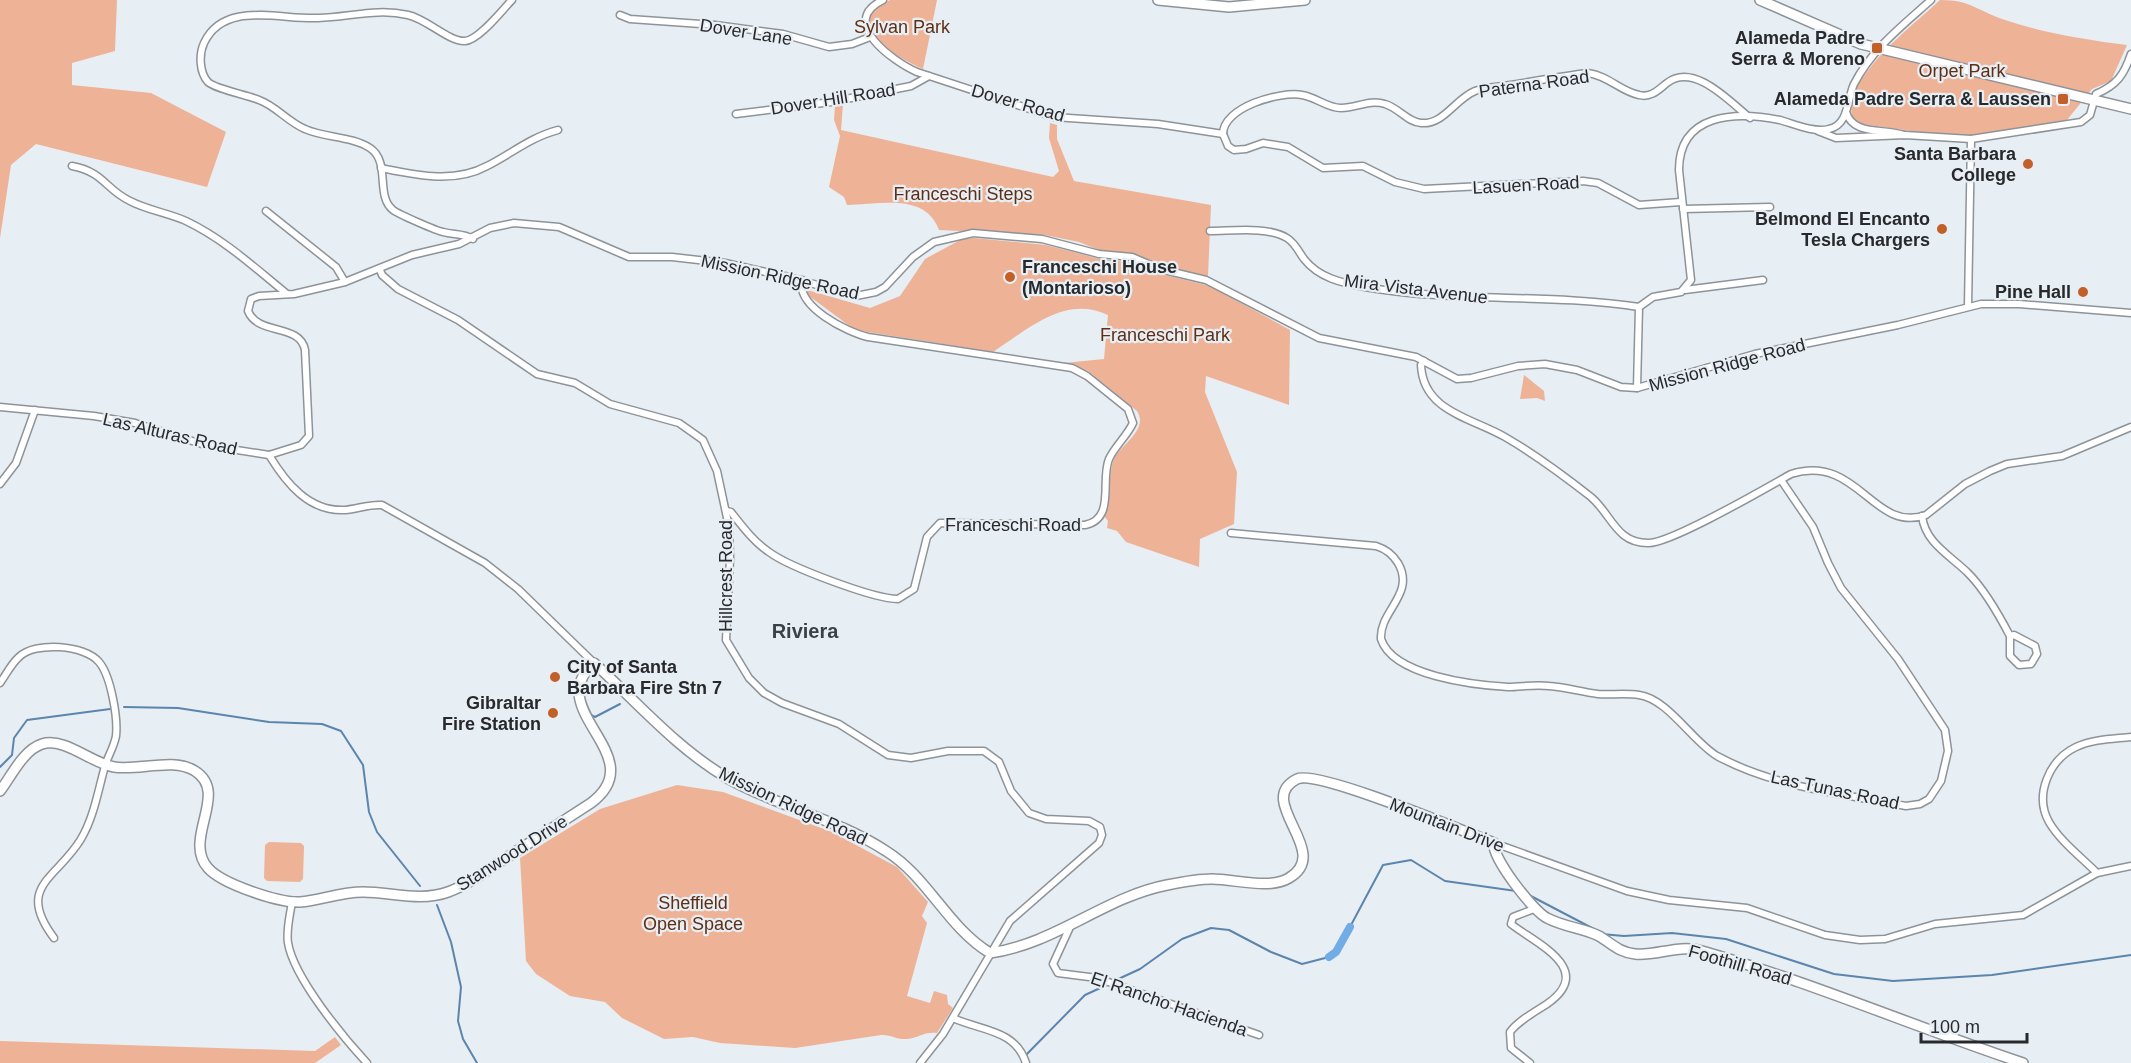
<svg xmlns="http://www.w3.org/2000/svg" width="2131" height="1063" font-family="Helvetica,sans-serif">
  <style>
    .green { fill: #eeb296 }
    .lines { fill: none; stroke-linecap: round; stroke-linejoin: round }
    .stream { stroke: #5c85ae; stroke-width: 2 }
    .canal { stroke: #72ace6; stroke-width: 8 }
    .street-casing { stroke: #8d9399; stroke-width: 9 }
    .secondary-casing { stroke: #8d9399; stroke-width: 12 }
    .street { stroke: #fff; stroke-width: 6 }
    .secondary { stroke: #fff; stroke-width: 9 }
    .poi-dot { fill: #c35f28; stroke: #e7eef4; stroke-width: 2 }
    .labels { text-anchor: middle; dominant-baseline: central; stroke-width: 4.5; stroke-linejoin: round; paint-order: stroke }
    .park-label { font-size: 18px; fill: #5f2e15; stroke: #e7eef4 }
    .street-label { font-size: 18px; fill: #27292c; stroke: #e7eef4 }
    .poi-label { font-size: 18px; font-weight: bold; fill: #27292c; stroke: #e7eef4; text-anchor: end }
    .neighbourhood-label { font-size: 20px; font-weight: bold; fill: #3c4146; stroke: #e7eef4 }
  </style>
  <rect width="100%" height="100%" fill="#e7eef4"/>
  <!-- green -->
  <g class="green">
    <path d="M0,0H117L115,51L72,63V85L151,93L226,132L207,187L36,144L11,165L0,238Z"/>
    <path d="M890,0H937L923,69C897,58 838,24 890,0Z"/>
    <path d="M1940,0C1972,0 1977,11 2005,20C2044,33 2087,40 2127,45L2111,81L2092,89L2067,120L1969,136L1925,133L1855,123C1833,85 1915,24 1940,0Z"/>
    <path d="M843,104L841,130L1053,177L1059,171L1049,138L1050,123L1057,125V139L1074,181L1211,205L1208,276L1164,267L1131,253L1099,250L1079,242L1045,235L939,230C925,192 879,205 847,205L844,197L829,187L840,136L834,120L835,106Z"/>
    <path d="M974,238L1046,245L1100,259L1136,263L1161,274L1210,286L1290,330L1289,405L1206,376L1205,392L1237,472L1234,524L1200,539L1199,567L1126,542L1117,531L1107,528L1108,521L1104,516C1112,498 1107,477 1114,459C1121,444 1149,430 1137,411L1088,371L1064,363L1104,359L1108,315C1065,294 1027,330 993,352L855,330L797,287L870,308L900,296L925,259L962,239Z"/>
    <path d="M1524,375L1544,391L1545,401L1537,398L1520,399Z"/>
    <path d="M677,785L723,792L832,832L897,867L928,902L922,916L927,923L907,996L930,1003L934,991L947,995L948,1004L953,1008L937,1033C925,1031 918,1038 907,1039C897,1040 890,1034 881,1035L795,1048L720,1043L693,1037L664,1039L622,1018L605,1002L570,996L536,974L526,961L520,858L600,809Z"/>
    <path d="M269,842L301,843L304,846L303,879L300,882L267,881L264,878L265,845Z"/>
    <path d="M335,1037L341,1045L315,1063H0V1041L315,1051Z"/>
  </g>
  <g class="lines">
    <!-- stream -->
    <g class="stream">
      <path d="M124,707L178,708L269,722L322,724L341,731L363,765L369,812L377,832L420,886"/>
      <path d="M591,715L595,717L620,704"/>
      <path d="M0,767L12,755L14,738L27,720L110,709"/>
      <path d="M1527,894L1594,929"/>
      <path d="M437,905L451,942L461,987L458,1021L463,1039L477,1063"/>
      <path d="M1350,927L1383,865L1411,860L1445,881L1516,891"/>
      <path d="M1601,934L1624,936L1672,933L1726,939L1834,974L1893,981L1992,975L2131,955"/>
      <path d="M1114,981L1140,969L1182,939L1211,928L1229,930L1271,952L1302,964L1329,957"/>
      <path d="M1022,1063L1023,1058L1085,995L1109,984"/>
    </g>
    <!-- canal -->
    <path class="canal" d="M1329,957L1336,952L1350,927"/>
    <defs>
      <g id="street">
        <path d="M883,0C837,22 894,62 917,72L1054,117L1158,124L1223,134"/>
        <path d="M620,15L630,19L715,25L783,34L829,47L852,44L870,37"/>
        <path d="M1846,112C1853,136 1884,128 1904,135"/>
        <path d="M736,114L831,102L911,86L929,76"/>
        <path d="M1818,131L1836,138L1905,135L1971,139L2081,122L2090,115L2096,94C2117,85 2124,75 2131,54"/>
        <path d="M1223,134C1223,107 1280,91 1302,95C1316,97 1327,108 1341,108C1357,108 1369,99 1385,104C1399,108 1407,122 1421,123C1444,125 1455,99 1475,91C1486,87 1499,87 1511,85C1536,81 1562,76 1588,73C1609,76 1620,91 1639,95C1651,98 1658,90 1667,83C1694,62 1730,102 1750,118"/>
        <path d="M1223,134L1228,146L1234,150L1246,149L1263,143L1288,147L1323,168L1363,166L1395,182L1424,189L1583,181L1598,183L1639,205L1681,202"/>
        <path d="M72,166C104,172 105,189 130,201C147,210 168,213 186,221C224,239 255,268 287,294"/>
        <path d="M381,168C416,175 454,184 487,166C511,154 531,137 558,130"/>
        <path d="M1683,209L1770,207"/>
        <path d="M266,211L336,267L345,282"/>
        <path d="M1210,231C1232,231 1267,226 1287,238C1295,243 1299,252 1304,259C1319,278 1342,283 1365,287C1456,303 1548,293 1639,307"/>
        <path d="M473,239C463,233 454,235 443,232C437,231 398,214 393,210C375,196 391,162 370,148C351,136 325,138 305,129C288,122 276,106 259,100C248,95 215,89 208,82C199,72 199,54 204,43C224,0 281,20 318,18C350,17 377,8 408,15C427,19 449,42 465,41C479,40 502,10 512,0"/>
        <path d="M380,270L382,275L398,289L458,320L537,374L575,383L610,404L679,423L703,440L717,471L729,527L730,559L726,640L749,678L764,693L782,703L839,724L888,755L911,758L948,751H984L999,762L1011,791L1029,813L1046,819L1089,821L1100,827L1102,835L1099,843L1010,921L943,1034L920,1063"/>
        <path d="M1685,290L1763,280"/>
        <path d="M1968,306L1971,139"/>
        <path d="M1424,361L1421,365C1423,412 1473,418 1505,437C1531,452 1568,479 1591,497C1612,515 1616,543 1648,543C1670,544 1766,488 1791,474C1858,453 1873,534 1926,515L1965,484L1990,471L2007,464L2062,456L2131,427"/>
        <path d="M1637,388L1639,307L1653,297L1681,292L1691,280L1679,170C1679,113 1736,111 1780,120C1794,124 1814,133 1829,129C1849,125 1847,99 1854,84C1872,49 1902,26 1931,0"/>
        <path d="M0,407L94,416L135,423L205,445L269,455"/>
        <path d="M269,455L301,445L309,436L305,350C300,323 258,336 248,311L251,299L259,296L294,294L345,282L412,255L459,244L490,228L514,223L559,227L629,257H672L725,263L789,277L856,296L876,292L885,287L913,257L934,242L973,233L1042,239L1099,254L1132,257L1160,269L1206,280L1319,338L1416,357L1457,379L1471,378L1518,366L1545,364L1577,370L1621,387L1637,388L1755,354L1898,325L1981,304H2019L2131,313"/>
        <path d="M269,455C286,483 309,512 345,510C358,509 368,504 382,505L485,563L518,589L594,663"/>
        <path d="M0,484L16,463L35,410"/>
        <path d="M727,511L731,512C742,526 754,542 769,552C789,567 874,599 898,599L914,589L927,537L940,523L1085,525C1116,519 1100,480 1109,459C1115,446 1127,436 1133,423L1128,409L1087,376L1072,368L868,337C847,332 796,307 802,280"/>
        <path d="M1922,516C1925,543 1951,556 1968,573C1985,590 1999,615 2010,636"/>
        <path d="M1231,533L1376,546C1386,549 1393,555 1398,563C1416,594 1379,611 1381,639C1393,676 1474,685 1508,687C1521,687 1535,684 1549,686C1565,687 1581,692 1598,694C1611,695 1626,693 1639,695C1668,699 1692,741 1717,756C1774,787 1843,794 1906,806L1920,804L1929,799L1941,781L1948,751L1945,730L1898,659L1841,588L1828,563L1813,527L1781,480"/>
        <path d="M2014,635L2035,646L2037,654L2031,664L2019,665L2010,656V636Z"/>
        <path d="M0,683C6,675 11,664 19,657C35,641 85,645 99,662C111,676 118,718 116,736C114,747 108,756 105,766C98,791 94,817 81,839C57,879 15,886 54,938"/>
        <path d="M1494,843L1627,891L1669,900L1747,908L1825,935L1860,940L1885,939L1935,924L2023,915L2097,873L2131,866"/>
        <path d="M2097,873C2081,857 2060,841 2049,822C2034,795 2049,760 2076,747C2093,739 2113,739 2131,737"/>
        <path d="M292,902C290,915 286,930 288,943C294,978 343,1037 367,1063"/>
        <path d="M1070,927L1053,964L1058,973L1097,978L1259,1035"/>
        <path d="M953,1018C981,1031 1015,1029 1026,1063"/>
        <path d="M1530,1063L1511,1048L1510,1032C1519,1020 1535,1012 1547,1004C1597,969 1535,943 1511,924L1513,917L1534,909"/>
      </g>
      <g id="secondary">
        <path d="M1158,0L1229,7L1305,0"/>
        <path d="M1760,0L1861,44L2131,109"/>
        <path d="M0,791C11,777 23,750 42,744C65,737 91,763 114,767C139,771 173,757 195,771C230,793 182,839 208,868C222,884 279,903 300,902C321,900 341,892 363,892C391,892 421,902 448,892C468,885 486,871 503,860C532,841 562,822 591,803C654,756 540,710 594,663C637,702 677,749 729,779C779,807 837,819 886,851C928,877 948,928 990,953C1055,944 1105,897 1167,885C1182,882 1197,879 1212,879C1235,879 1269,890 1289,878C1334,852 1253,801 1297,779C1317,769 1465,832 1494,843C1491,857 1534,912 1547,918C1564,927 1583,928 1599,936C1611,943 1620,953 1635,954C1658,956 1678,944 1702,951C1811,982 1915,1027 2023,1063"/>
      </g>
    </defs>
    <!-- street casing -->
    <use href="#street" class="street-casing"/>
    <!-- secondary casing -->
    <use href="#secondary" class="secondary-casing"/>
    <!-- street -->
    <use href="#street" class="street"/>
    <!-- secondary -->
    <use href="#secondary" class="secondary"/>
  </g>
  <!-- markers -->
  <g class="poi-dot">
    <rect x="1871" y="42" width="12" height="12" rx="3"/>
    <rect x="2057" y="93" width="12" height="12" rx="3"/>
    <circle cx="2028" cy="164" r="6"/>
    <circle cx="1942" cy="229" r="6"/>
    <circle cx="1010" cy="277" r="6"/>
    <circle cx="2083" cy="292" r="6"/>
    <circle cx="555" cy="677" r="6"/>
    <circle cx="553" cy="713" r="6"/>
  </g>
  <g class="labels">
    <!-- park labels -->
    <g class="park-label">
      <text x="902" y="27">Sylvan Park</text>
      <text x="1962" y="71">Orpet Park</text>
      <text x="963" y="194">Franceschi Steps</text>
      <text x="1165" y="335">Franceschi Park</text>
      <text x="693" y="903">Sheffield<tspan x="693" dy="21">Open Space</tspan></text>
    </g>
    <!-- street labels -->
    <g class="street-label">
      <text transform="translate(746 32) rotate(9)">Dover Lane</text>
      <text transform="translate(1534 84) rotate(-8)">Paterna Road</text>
      <text transform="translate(833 99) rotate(-9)">Dover Hill Road</text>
      <text transform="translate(1018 103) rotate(16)">Dover Road</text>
      <text transform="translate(1526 185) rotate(-3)">Lasuen Road</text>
      <text transform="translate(780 277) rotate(12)">Mission Ridge Road</text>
      <text transform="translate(1416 289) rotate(7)">Mira Vista Avenue</text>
      <text transform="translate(1727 365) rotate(-15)">Mission Ridge Road</text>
      <text transform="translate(170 434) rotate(13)">Las Alturas Road</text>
      <text x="1013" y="525">Franceschi Road</text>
      <text transform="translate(726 576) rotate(-90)">Hillcrest Road</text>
      <text transform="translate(1835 790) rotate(12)">Las Tunas Road</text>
      <text transform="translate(793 806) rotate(25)">Mission Ridge Road</text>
      <text transform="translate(1447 825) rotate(21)">Mountain Drive</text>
      <text transform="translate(512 853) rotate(-32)">Stanwood Drive</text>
      <text transform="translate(1740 965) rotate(16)">Foothill Road</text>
      <text transform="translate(1169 1004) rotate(19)">El Rancho Hacienda</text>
    </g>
    <!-- poi labels -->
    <g class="poi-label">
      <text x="1865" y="38">Alameda Padre<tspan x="1865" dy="21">Serra &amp; Moreno</tspan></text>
      <text x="2051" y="99">Alameda Padre Serra &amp; Laussen</text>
      <text x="2016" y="154">Santa Barbara<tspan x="2016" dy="21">College</tspan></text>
      <text x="1930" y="219">Belmond El Encanto<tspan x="1930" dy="21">Tesla Chargers</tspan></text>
      <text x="1022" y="267" text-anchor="start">Franceschi House<tspan x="1022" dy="21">(Montarioso)</tspan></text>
      <text x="2071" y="292">Pine Hall</text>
      <text x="567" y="667" text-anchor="start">City of Santa<tspan x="567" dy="21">Barbara Fire Stn 7</tspan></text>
      <text x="541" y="703">Gibraltar<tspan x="541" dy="21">Fire Station</tspan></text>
    </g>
    <!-- neighbourhood labels -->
    <g class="neighbourhood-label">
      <text x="805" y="631">Riviera</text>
    </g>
  </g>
  <!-- scale -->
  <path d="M1921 1033v9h106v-9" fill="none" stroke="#27292c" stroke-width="3"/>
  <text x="1930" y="1033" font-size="18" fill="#27292c" stroke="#e7eef4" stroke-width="4.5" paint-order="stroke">100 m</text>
</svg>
